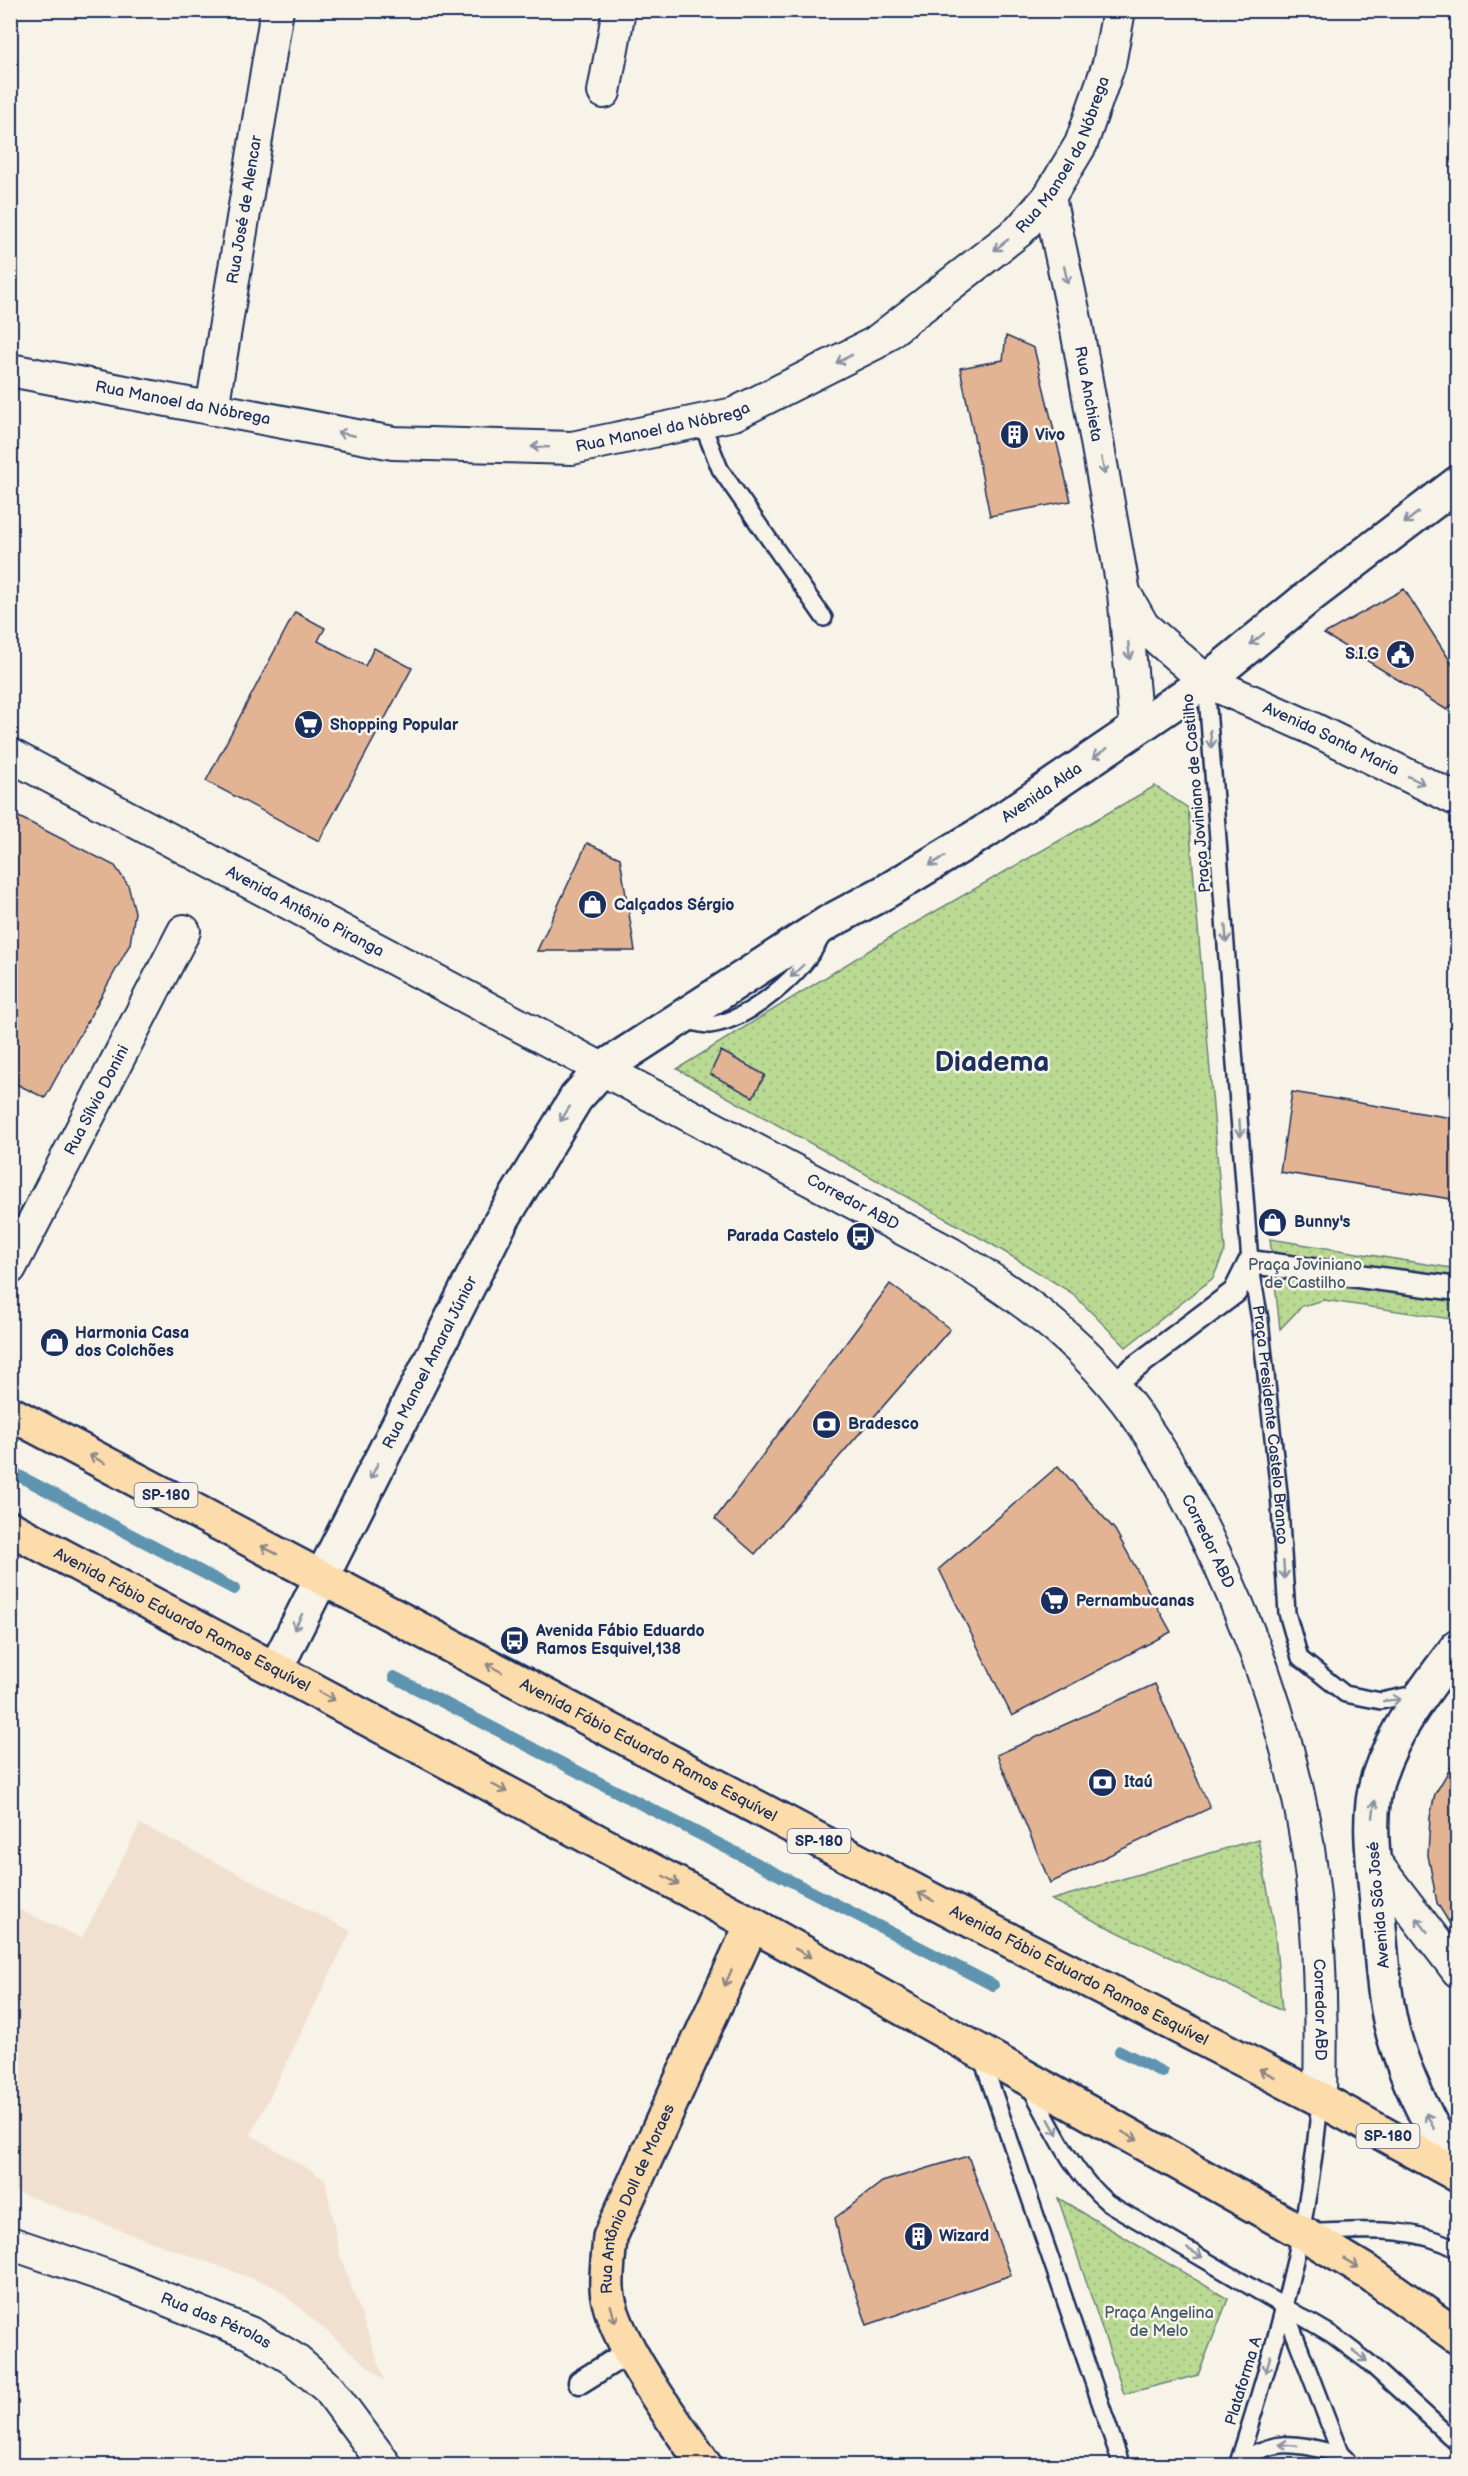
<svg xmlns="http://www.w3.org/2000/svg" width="1468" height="2476" font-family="'Balsamiq Sans',sans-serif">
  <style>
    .built { fill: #f1e0cf }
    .park { fill: url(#park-dots); stroke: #6a8478; stroke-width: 1.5 }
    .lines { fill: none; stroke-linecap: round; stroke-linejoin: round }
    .stream { stroke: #5e94b1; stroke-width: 12 }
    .building { fill: #e3b494; stroke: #1b2f5e; stroke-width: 1.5 }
    .service-casing { stroke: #1b2f5e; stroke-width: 20 }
    .pedestrian-casing { stroke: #1b2f5e; stroke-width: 27 }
    .minor-casing { stroke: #1b2f5e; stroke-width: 36 }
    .secondary-casing { stroke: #1b2f5e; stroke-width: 38 }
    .primary-casing { stroke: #1b2f5e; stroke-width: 38 }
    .service { stroke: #f7f3e8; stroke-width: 15 }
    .pedestrian { stroke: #f7f3e8; stroke-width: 22 }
    .minor { stroke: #f7f3e8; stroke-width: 32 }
    .secondary { stroke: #f7f3e8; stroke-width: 33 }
    .primary { stroke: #fddcac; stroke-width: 33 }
    .oneway { stroke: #8991a3 }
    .oneway2 { stroke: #8c8685 }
    .labels { text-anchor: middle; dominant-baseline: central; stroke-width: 5; stroke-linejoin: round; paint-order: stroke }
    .shield { fill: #f7f3e8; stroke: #5d6a87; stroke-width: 1.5 }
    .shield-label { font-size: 15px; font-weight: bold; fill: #1b2f5e }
    .street-label { font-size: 16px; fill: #1b2f5e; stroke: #f7f3e8 }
    .poi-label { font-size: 16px; font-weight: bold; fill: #1b2f5e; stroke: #f7f3e8; text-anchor: start }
    .park-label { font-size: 16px; fill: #435a6b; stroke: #f7f3e8 }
    .town-label { font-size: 28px; font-weight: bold; fill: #1b2f5e; stroke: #f7f3e8 }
  </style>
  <defs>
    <pattern id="park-dots" width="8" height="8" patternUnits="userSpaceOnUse" patternTransform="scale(1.5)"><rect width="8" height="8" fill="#bad992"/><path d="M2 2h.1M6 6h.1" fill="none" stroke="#9fbb80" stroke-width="1.8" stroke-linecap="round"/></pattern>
  </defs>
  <rect width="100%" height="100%" fill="#f7f3e8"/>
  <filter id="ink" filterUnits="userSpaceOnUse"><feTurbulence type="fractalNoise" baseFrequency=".0167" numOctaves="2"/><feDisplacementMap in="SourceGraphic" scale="12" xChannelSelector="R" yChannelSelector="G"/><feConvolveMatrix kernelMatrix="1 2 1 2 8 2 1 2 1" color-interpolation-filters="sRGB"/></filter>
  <g filter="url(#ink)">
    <!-- built -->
    <path class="built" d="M140,1824L351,1931L251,2135L325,2179L340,2255L385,2381L275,2287L11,2190V1906L82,1938Z"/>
    <!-- park -->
    <g class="park">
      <path d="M1155,786L1188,808L1225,1250L1213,1278L1126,1347L1072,1293L993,1245L677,1069L894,935Z"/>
      <path d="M1270,1239L1457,1269V1320L1324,1300L1302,1306L1280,1329Z"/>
      <path d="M1258,1839L1274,1924L1282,2011L1051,1900Z"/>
      <path d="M1058,2198L1228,2299L1198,2375L1124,2394Z"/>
    </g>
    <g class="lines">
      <!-- stream -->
      <g class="stream">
        <path d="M10,1471L234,1589"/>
        <path d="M394,1677L993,1985"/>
        <path d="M1120,2051L1162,2072"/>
      </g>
    </g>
    <!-- building -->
    <g class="building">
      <path d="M1006,336L1034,348L1071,501L990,516L960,368L1003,360Z"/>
      <path d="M1404,589L1458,673V699L1447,710L1324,634Z"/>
      <path d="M295,612L325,628L318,641L365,666L374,648L412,668L319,841L206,781Z"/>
      <path d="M15,815L115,866L128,885L135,912L130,944L45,1098L10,1081V824Z"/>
      <path d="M587,843L620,858L635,951H537Z"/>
      <path d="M721,1051L765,1075L753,1097L710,1074Z"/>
      <path d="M1292,1092L1458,1119V1200L1280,1172Z"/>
      <path d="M890,1284L950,1329L755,1554L715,1519Z"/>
      <path d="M1058,1466L1115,1530L1171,1632L1012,1716L939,1569Z"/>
      <path d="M1155,1684L1210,1808L1050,1883L997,1755Z"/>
      <path d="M1458,1755V1937L1437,1903L1428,1855L1430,1817L1435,1794Z"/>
      <path d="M968,2156L1011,2275L867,2325L843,2255L835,2218L882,2182Z"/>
    </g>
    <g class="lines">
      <defs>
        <g id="service">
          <path d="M701,421L720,469L824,618"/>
          <path id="s1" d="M1206,681L1250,1262L1260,1320L1279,1493L1287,1613L1300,1658L1345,1694L1381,1701L1419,1693"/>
          <path d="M681,1019C690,1021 700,1025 709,1025C751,1020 804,973 822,936"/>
          <path d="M981,2056L1122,2466"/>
          <path d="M1030,2087C1053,2128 1071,2172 1108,2203L1331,2334L1367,2361L1458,2444"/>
          <path d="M1313,2232C1363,2231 1413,2225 1458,2250"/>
          <path d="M1284,2307L1345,2466"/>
          <path d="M1238,2462C1280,2436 1297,2444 1342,2455L1347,2460"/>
          <path d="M1237,2466C1276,2345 1310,2226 1320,2099"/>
        </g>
        <g id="pedestrian">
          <path d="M1113,1384L1235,1292L1250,1262L1458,1289"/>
          <path d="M580,2382L630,2351"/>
        </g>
        <g id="minor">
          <path d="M604,92L619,10"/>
          <path id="s2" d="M1049,197L1076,324L1124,593L1136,727"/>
          <path id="s3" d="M10,370L393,443L572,448L734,414L875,343L1019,231L1049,197L1081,144L1109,64L1119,10"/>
          <path id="s4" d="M212,409L277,10"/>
          <path id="s5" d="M1126,596L1143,626L1206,681L1307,726L1458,800"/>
          <path id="s6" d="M10,755L951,1254C1010,1290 1069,1331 1113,1385C1152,1431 1181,1484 1207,1538C1249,1624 1282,1715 1301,1809C1320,1904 1322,2002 1320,2099"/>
          <path id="s7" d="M10,1268L184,931"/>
          <path d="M1373,1860L1458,1971"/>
          <path id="s8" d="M10,2243L121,2281L252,2334L295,2360L329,2389L386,2466"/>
        </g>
        <g id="secondary">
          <path id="s9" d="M276,1668L500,1223L576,1098L602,1069L829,922L885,892L984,832L1206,681L1306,599L1458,483"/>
          <path d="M1456,2174C1430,2122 1398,2068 1388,2010C1381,1971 1380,1931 1376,1892C1373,1856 1367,1813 1378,1778C1394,1729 1427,1687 1458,1646"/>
        </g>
        <g id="primary">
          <path id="s10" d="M10,1413L968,1919L1320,2099L1458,2175"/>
          <path id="s11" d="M10,1528L752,1924L979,2051L1301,2232L1372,2275L1458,2337"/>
          <path id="s12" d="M705,2466C677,2424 609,2336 607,2288C606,2272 609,2254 610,2237L752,1924"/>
        </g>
      </defs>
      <!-- service casing -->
      <use href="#service" class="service-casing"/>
      <!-- pedestrian casing -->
      <use href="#pedestrian" class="pedestrian-casing"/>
      <!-- minor casing -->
      <use href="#minor" class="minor-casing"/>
      <!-- secondary casing -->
      <use href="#secondary" class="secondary-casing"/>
      <!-- primary casing -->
      <use href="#primary" class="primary-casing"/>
      <!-- service -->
      <use href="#service" class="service"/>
      <!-- pedestrian -->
      <use href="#pedestrian" class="pedestrian"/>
      <!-- minor -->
      <use href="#minor" class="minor"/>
      <!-- secondary -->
      <use href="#secondary" class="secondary"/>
      <!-- primary -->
      <use href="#primary" class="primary"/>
    </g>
    <!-- one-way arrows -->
    <defs><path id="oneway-shaft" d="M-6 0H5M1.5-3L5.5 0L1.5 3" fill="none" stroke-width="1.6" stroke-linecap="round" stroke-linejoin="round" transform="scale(1.5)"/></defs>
    <g class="oneway">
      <use href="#oneway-shaft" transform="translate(1001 245) rotate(142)"/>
      <use href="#oneway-shaft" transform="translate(1066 275) rotate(78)"/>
      <use href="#oneway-shaft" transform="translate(844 359) rotate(153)"/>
      <use href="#oneway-shaft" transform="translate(346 434) rotate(-169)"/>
      <use href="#oneway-shaft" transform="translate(540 447) rotate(-178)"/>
      <use href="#oneway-shaft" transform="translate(1103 466) rotate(79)"/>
      <use href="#oneway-shaft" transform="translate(1411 518) rotate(142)"/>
      <use href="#oneway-shaft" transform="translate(1257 639) rotate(141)"/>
      <use href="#oneway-shaft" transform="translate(1129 651) rotate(85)"/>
      <use href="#oneway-shaft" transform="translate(1211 739) rotate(85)"/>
      <use href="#oneway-shaft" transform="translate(1100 753) rotate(146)"/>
      <use href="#oneway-shaft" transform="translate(1416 780) rotate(26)"/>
      <use href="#oneway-shaft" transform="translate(937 861) rotate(149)"/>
      <use href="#oneway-shaft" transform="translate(1226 934) rotate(86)"/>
      <use href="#oneway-shaft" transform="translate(797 971) rotate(136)"/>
      <use href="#oneway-shaft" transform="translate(565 1114) rotate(123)"/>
      <use href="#oneway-shaft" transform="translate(1240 1128) rotate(86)"/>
      <use href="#oneway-shaft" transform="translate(374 1471) rotate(117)"/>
      <use href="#oneway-shaft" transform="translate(1284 1570) rotate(86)"/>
      <use href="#oneway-shaft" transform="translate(298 1622) rotate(117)"/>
      <use href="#oneway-shaft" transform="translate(1392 1700) rotate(-7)"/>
      <use href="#oneway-shaft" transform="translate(1374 1809) rotate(-83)"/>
      <use href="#oneway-shaft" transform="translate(1422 1925) rotate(-128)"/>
      <use href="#oneway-shaft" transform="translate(1430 2121) rotate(-117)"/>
      <use href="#oneway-shaft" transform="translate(1053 2127) rotate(61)"/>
      <use href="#oneway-shaft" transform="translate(1195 2253) rotate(30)"/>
      <use href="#oneway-shaft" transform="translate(1360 2356) rotate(37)"/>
      <use href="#oneway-shaft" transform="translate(1268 2364) rotate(107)"/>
      <use href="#oneway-shaft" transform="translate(1288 2445) rotate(-175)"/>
    </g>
    <g class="oneway2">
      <use href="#oneway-shaft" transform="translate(97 1459) rotate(-152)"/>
      <use href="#oneway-shaft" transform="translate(269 1550) rotate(-153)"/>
      <use href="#oneway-shaft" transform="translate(494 1668) rotate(-152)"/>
      <use href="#oneway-shaft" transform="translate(327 1696) rotate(28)"/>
      <use href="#oneway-shaft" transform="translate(499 1788) rotate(28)"/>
      <use href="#oneway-shaft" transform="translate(671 1880) rotate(28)"/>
      <use href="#oneway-shaft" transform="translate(926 1897) rotate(-152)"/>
      <use href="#oneway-shaft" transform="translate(803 1953) rotate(29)"/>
      <use href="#oneway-shaft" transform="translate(728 1978) rotate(114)"/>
      <use href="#oneway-shaft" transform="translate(1267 2073) rotate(-153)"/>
      <use href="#oneway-shaft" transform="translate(1130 2136) rotate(29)"/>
      <use href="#oneway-shaft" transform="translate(1351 2263) rotate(31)"/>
      <use href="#oneway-shaft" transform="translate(613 2314) rotate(75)"/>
    </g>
  </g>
  <!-- icons -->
  <defs>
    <symbol id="building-disc" viewBox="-11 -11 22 22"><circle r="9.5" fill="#1b2f5e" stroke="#f7f3e8"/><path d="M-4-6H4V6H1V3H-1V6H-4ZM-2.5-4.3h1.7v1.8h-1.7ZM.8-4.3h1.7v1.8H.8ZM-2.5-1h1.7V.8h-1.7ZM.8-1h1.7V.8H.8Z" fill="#fff"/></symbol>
    <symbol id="civic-disc" viewBox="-11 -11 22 22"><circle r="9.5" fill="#1b2f5e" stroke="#f7f3e8"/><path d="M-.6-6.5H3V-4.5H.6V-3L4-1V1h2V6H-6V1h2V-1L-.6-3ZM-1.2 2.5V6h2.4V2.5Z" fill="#fff"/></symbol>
    <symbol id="supermarket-disc" viewBox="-11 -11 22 22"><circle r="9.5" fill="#1b2f5e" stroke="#f7f3e8"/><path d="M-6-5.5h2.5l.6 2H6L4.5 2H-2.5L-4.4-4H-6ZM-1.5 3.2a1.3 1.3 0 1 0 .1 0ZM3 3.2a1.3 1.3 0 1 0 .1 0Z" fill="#fff"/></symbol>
    <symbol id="shop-disc" viewBox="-11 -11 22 22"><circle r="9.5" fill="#1b2f5e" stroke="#f7f3e8"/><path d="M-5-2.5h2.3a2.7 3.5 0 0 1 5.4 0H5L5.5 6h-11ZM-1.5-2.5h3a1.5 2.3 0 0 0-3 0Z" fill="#fff"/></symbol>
    <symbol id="bus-disc" viewBox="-11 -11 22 22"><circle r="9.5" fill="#1b2f5e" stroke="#f7f3e8"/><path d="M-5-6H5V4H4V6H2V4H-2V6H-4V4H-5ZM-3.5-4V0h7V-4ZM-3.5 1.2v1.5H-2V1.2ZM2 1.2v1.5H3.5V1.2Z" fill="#fff"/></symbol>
    <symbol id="bank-disc" viewBox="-11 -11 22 22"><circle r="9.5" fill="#1b2f5e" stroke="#f7f3e8"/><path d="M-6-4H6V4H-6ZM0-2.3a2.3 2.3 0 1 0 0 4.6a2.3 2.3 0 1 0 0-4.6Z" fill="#fff"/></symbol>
  </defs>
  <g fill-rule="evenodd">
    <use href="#building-disc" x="998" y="418" width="33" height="33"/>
    <use href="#civic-disc" x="1384" y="638" width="33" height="33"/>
    <use href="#supermarket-disc" x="292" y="708" width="33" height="33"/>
    <use href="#shop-disc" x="576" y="888" width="33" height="33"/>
    <use href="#shop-disc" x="1256" y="1206" width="33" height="33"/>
    <use href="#bus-disc" x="844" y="1220" width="33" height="33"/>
    <use href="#shop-disc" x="38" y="1326" width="33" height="33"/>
    <use href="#bank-disc" x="810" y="1408" width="33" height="33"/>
    <use href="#supermarket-disc" x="1038" y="1584" width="33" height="33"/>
    <use href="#bus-disc" x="498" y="1624" width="33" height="33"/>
    <use href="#bank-disc" x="1086" y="1766" width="33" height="33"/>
    <use href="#building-disc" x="902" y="2220" width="33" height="33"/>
  </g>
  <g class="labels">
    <!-- shield labels -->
    <g class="shield">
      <rect x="134.5" y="1483" width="63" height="24" rx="4.5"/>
      <rect x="787.5" y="1829" width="63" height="24" rx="4.5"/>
      <rect x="1356.5" y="2124" width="63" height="24" rx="4.5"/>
    </g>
    <g class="shield-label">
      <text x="166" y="1495">SP-180</text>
      <text x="819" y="1841">SP-180</text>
      <text x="1388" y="2136">SP-180</text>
    </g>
    <!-- street labels -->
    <g class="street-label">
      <text stroke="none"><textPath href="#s3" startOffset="1164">Rua Manoel da Nóbrega</textPath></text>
      <text stroke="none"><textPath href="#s4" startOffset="202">Rua José de Alencar</textPath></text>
      <text stroke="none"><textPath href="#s2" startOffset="201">Rua Anchieta</textPath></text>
      <text stroke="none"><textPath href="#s3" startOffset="176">Rua Manoel da Nóbrega</textPath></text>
      <text stroke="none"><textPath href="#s3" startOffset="662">Rua Manoel da Nóbrega</textPath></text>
      <text stroke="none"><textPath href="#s5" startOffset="256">Avenida Santa Maria</textPath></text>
      <text stroke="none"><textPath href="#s9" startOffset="1203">Avenida Alda</textPath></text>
      <text transform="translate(1197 793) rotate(-95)">Praça Joviniano de Castilho</text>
      <text stroke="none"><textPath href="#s6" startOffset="334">Avenida Antônio Piranga</textPath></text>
      <text stroke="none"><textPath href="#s7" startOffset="189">Rua Sílvio Donini</textPath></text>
      <text stroke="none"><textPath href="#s6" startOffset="954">Corredor ABD</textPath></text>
      <text stroke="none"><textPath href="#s9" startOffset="342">Rua Manoel Amaral Júnior</textPath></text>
      <text stroke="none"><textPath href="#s1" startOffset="747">Praça Presidente Castelo Branco</textPath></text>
      <text stroke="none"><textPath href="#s6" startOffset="1458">Corredor ABD</textPath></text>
      <text stroke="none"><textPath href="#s11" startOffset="195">Avenida Fábio Eduardo Ramos Esquível</textPath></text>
      <text stroke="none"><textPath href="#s10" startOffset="722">Avenida Fábio Eduardo Ramos Esquível</textPath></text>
      <text transform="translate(1379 1905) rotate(-95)">Avenida São José</text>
      <text stroke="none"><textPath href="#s10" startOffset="1208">Avenida Fábio Eduardo Ramos Esquível</textPath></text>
      <text stroke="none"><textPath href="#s6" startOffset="1944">Corredor ABD</textPath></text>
      <text stroke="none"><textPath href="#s12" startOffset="300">Rua Antônio Doll de Moraes</textPath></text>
      <text stroke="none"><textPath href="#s8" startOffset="220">Rua das Pérolas</textPath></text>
      <text transform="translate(1244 2381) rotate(-73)">Plataforma A</text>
    </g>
    <!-- poi labels -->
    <g class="poi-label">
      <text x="1035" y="435">Vivo</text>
      <text x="1379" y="654" text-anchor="end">S.I.G</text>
      <text x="330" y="725">Shopping Popular</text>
      <text x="614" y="905">Calçados Sérgio</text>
      <text x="1294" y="1222">Bunny's</text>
      <text x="839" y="1236" text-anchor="end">Parada Castelo</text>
      <text x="75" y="1333">Harmonia Casa<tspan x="75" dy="18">dos Colchões</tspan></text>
      <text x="848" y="1424">Bradesco</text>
      <text x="1076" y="1601">Pernambucanas</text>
      <text x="536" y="1631">Avenida Fábio Eduardo<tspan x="536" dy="18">Ramos Esquivel,138</tspan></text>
      <text x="1124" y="1782">Itaú</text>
      <text x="939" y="2236">Wizard</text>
    </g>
    <!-- park labels -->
    <g class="park-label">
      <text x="1305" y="1265">Praça Joviniano<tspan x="1305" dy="18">de Castilho</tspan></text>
      <text x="1159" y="2313">Praça Angelina<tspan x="1159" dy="18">de Melo</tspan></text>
    </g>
    <!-- town labels -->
    <g class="town-label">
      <text x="992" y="1062">Diadema</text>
    </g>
  </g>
  <!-- margin -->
  <rect width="1468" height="2476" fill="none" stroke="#f7f3e8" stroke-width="36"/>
  <rect x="18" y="18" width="1432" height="2440" fill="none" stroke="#1b2f5e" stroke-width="2" filter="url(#ink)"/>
</svg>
